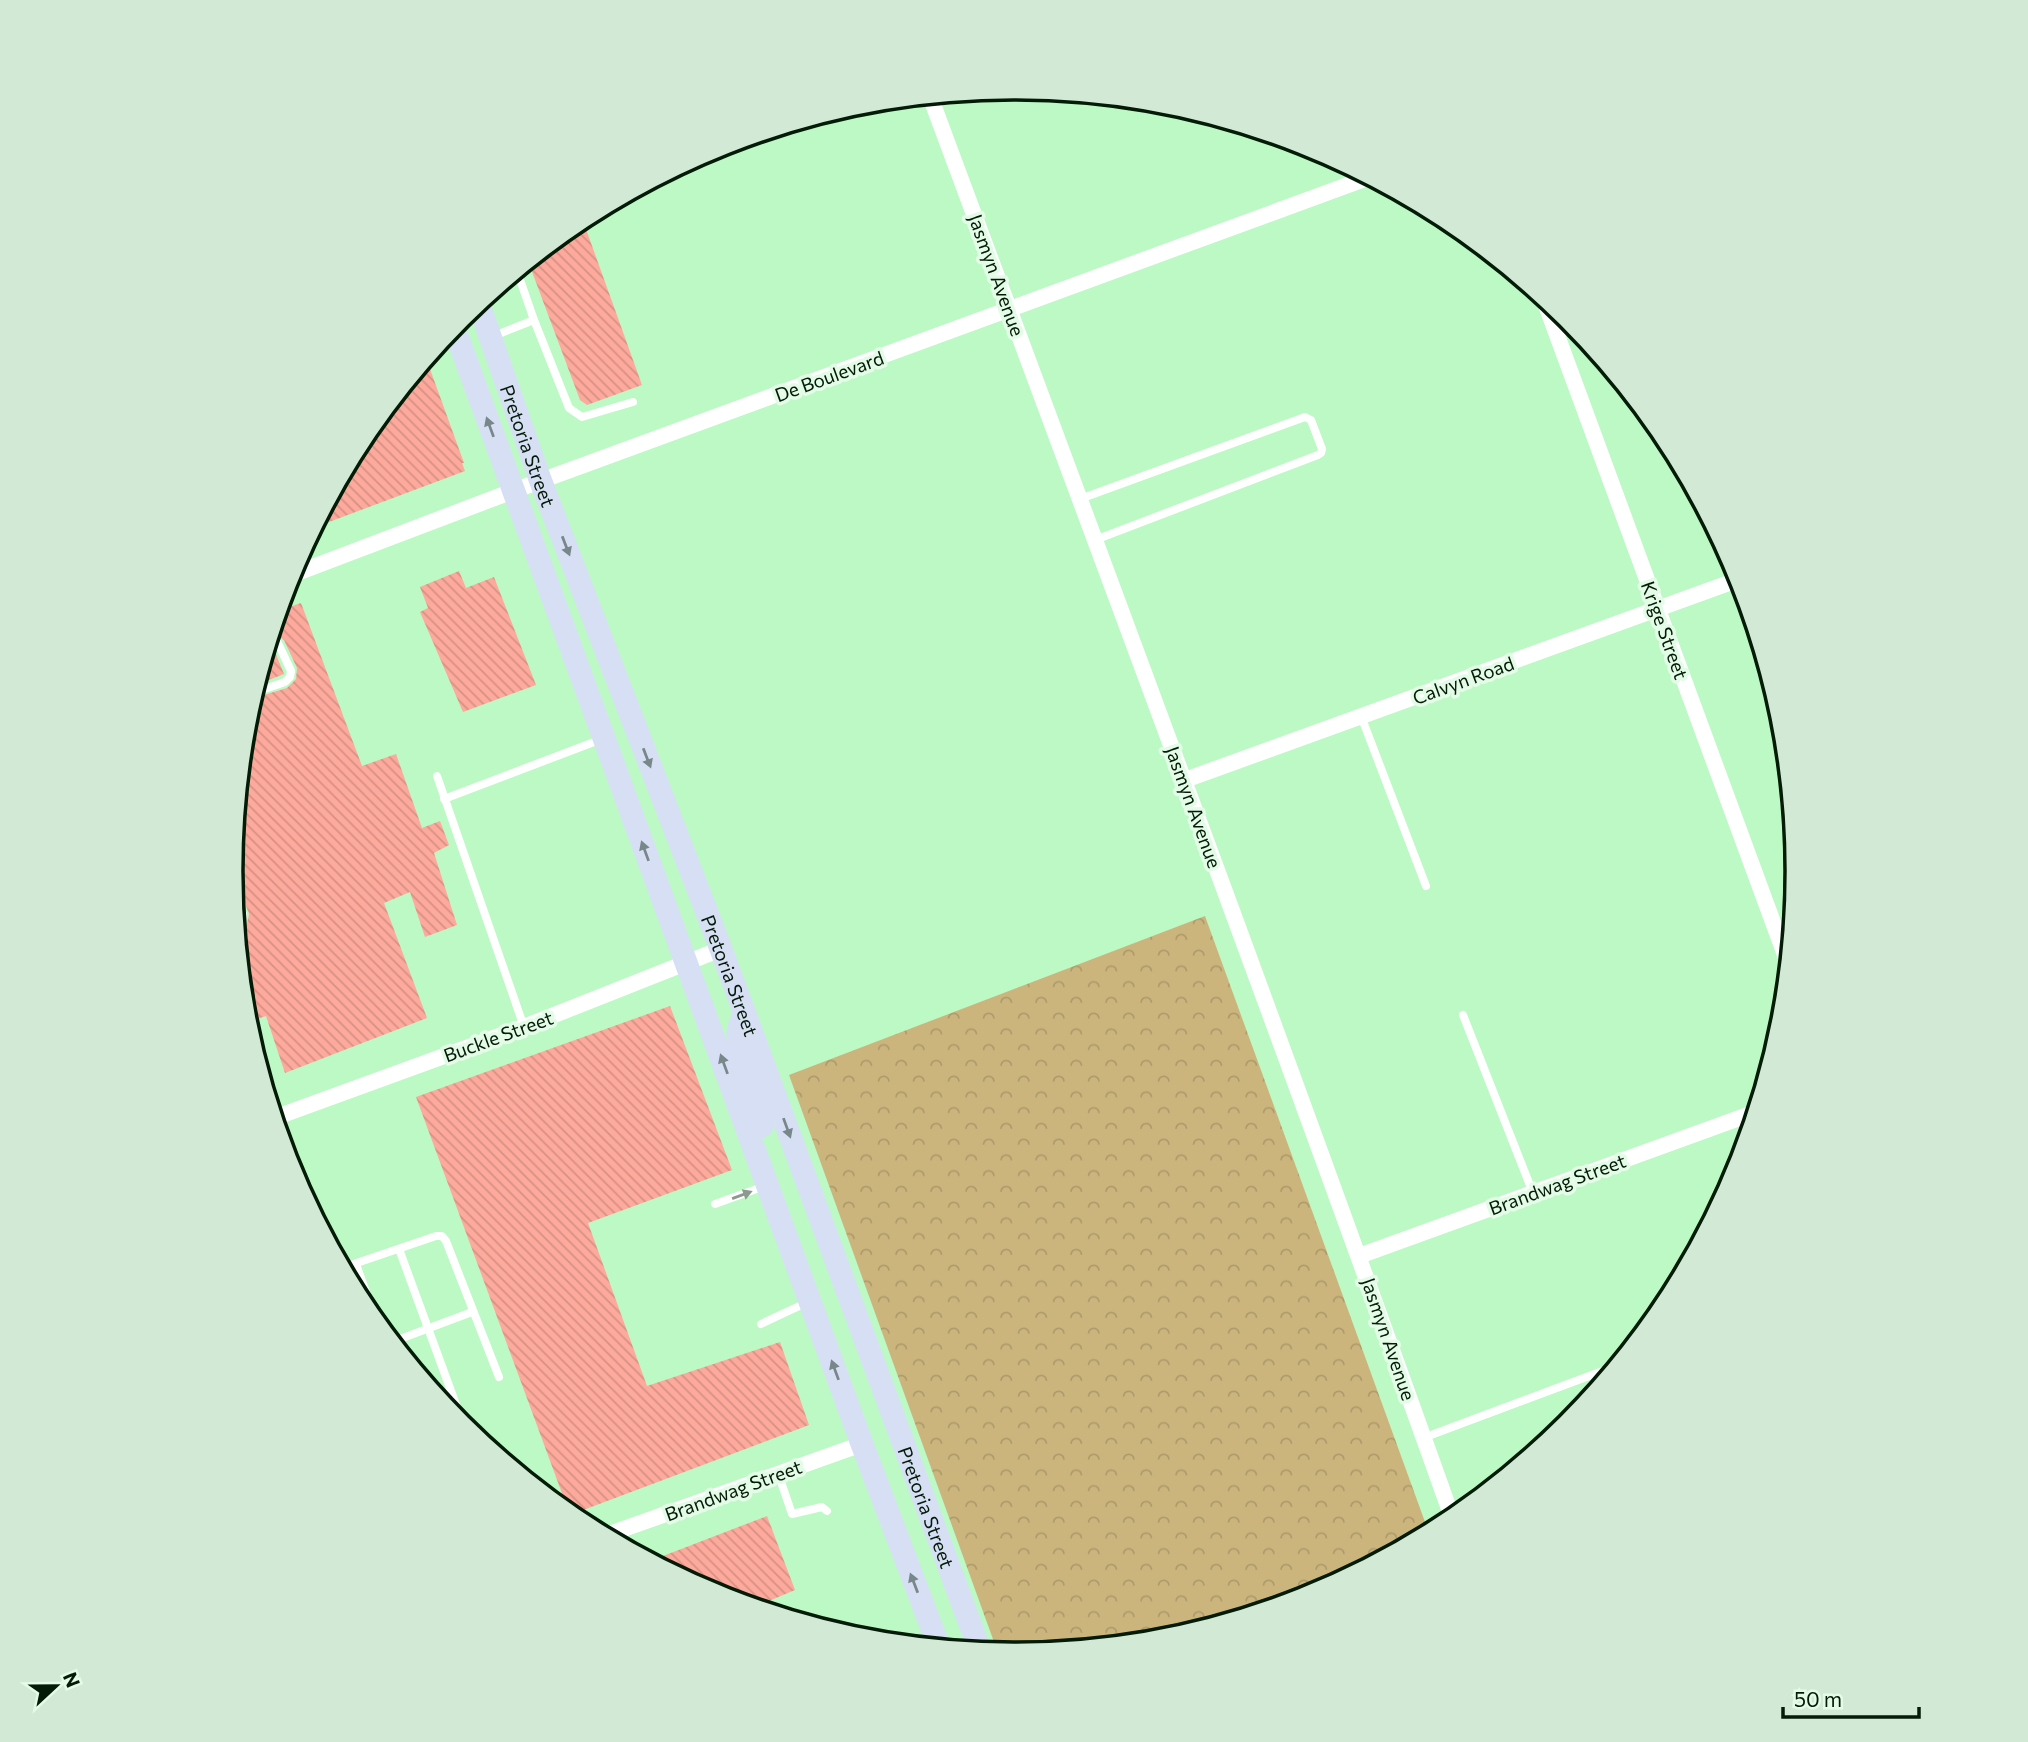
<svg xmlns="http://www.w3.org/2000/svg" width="2028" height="1742" font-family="Commissioner,sans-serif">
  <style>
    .park { fill: url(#park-crowns) }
    .building { fill: url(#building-back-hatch) }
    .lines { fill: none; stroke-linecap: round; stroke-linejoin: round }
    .lane { stroke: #fff; stroke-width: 8 }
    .street { stroke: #fff; stroke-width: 16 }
    .secondary { stroke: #d7dff5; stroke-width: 23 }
    .oneway { fill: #78878a }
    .oneway2 { fill: #8e9890 }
    .labels { text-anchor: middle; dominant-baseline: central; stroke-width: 7; stroke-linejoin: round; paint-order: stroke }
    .street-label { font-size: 19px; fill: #041b08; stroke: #e4fce7 }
    .rim { fill: none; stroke: #041b08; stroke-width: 3.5 }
  </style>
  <defs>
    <pattern id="park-crowns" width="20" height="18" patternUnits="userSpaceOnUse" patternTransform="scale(1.75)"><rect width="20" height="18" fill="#ccb57d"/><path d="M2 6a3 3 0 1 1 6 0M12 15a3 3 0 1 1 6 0" fill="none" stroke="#ae9b6b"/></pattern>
    <pattern id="building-back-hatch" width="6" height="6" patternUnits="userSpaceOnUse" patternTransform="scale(1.75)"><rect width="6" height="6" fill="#fda99c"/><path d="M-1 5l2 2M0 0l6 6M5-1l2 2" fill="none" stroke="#d79185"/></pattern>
  </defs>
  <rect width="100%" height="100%" fill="#bcf9c5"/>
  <!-- park -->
  <path class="park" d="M1205,916L1429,1533L1313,1595L1166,1640L1014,1654L998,1653L789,1075Z"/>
  <!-- building -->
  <g class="building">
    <path d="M582,218L642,385L587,405L580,400L528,261Z"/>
    <path d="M426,358L464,463H462L465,471L313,528L334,489L348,483L344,471L353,465L350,458L363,435Z"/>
    <path d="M459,571L466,588L494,577L536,685L463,712L420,612L428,608L420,587Z"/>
    <path d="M301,603L362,766L396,754L422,828L440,821L449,845L434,853L457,925L425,937L410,892L384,903L427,1018L285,1073L266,1016L245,1023L236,931L247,924L249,914L238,885L232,882L231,871L246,718L251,699L287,688L296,679L297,668L284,640L278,635L271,633L278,611Z"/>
    <path d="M267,646L273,647L284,674L256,685Z"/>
    <path d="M670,1006L732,1170L588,1223L647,1386L780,1342L809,1425L570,1515L416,1097Z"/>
    <path d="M767,1516L795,1590L755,1607L714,1595L668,1570L663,1556Z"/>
  </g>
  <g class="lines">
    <!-- lane -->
    <g class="lane">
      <path d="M517,271L534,320"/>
      <path d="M491,337L534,320L569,408L582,417L633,402"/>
      <path d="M1080,499L1305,417L1311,420L1322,449L1321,453L1318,455L1095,540"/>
      <path d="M253,693L285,682L290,677L291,671L278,643L274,640H269"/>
      <path d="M1361,716L1426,886"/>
      <path d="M437,776L524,1027"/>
      <path d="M444,799L602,739"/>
      <path d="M232,888L243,914L242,920L236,925"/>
      <path d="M1463,1015L1533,1193"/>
      <path d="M715,1204L765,1186"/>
      <path d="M399,1249L458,1410L454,1417"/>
      <path d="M356,1264L378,1325"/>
      <path d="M342,1268L436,1236H442L446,1241L499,1377"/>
      <path d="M761,1324L808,1302"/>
      <path d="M392,1342L472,1312"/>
      <path d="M1423,1438L1616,1366"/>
      <path d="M778,1473L792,1514L822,1507L827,1511"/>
    </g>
    <!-- street -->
    <g class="street">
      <path d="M930,96C1106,570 1283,1043 1453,1520"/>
      <path d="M1543,297L1788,963"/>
      <path d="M289,576L513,491L1370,177"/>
      <path d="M1185,780L1740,579"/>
      <path d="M274,1118L524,1027L721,949"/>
      <path d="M1359,1256L1756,1112"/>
      <path d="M604,1536L862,1444"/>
    </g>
    <!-- secondary -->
    <g class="secondary">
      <path id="s1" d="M478,302L541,482L721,949L980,1651"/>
      <path d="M453,325L862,1444L939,1647"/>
      <path d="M744,1011L738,1032V1049L762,1126"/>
    </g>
  </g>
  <!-- one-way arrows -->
  <defs><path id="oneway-solid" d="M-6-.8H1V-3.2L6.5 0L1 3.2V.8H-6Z" transform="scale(1.75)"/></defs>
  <g class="oneway">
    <use href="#oneway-solid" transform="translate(490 427) rotate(-110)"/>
    <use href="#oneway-solid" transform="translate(566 546) rotate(69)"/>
    <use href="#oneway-solid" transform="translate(647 758) rotate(69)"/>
    <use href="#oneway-solid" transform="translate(645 851) rotate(-110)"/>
    <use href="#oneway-solid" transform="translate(724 1064) rotate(-110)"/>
    <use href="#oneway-solid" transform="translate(787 1128) rotate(70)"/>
    <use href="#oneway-solid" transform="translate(835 1370) rotate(-110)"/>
    <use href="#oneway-solid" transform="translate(914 1583) rotate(-111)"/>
  </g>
  <use class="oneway2" href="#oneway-solid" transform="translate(742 1195) rotate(-20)"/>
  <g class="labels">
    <!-- street labels -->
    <g class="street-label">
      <text transform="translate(997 275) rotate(70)">Jasmyn Avenue</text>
      <text transform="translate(829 376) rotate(-20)">De Boulevard</text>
      <text stroke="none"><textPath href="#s1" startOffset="152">Pretoria Street</textPath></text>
      <text transform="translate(1665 630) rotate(70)">Krige Street</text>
      <text transform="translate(1463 680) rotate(-20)">Calvyn Road</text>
      <text transform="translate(1194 807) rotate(70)">Jasmyn Avenue</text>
      <text stroke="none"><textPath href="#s1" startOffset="719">Pretoria Street</textPath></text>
      <text transform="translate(498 1036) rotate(-20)">Buckle Street</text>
      <text transform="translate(1557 1184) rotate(-20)">Brandwag Street</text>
      <text transform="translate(1389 1339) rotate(71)">Jasmyn Avenue</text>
      <text transform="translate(733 1490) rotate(-20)">Brandwag Street</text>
      <text stroke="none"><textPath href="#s1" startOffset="1286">Pretoria Street</textPath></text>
    </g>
  </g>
  <!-- crop -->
  <path d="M0 0H2028V1742H0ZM243 871a771 771 0 1 1 1542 0a771 771 0 1 1-1542 0Z" fill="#d2ead5" fill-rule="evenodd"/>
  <path class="rim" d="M243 871a771 771 0 1 1 1542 0a771 771 0 1 1-1542 0Z"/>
  <!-- north arrow -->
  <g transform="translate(56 1686) rotate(68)" stroke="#e4fce7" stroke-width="5" paint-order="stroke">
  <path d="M0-5L12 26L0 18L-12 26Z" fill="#041b08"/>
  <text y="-10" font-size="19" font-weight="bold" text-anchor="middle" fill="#041b08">N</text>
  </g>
  <!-- scale -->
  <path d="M1783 1707v10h136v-10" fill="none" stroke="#041b08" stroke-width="3.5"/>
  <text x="1794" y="1707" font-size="21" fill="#041b08" stroke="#e4fce7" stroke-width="5" paint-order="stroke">50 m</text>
</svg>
